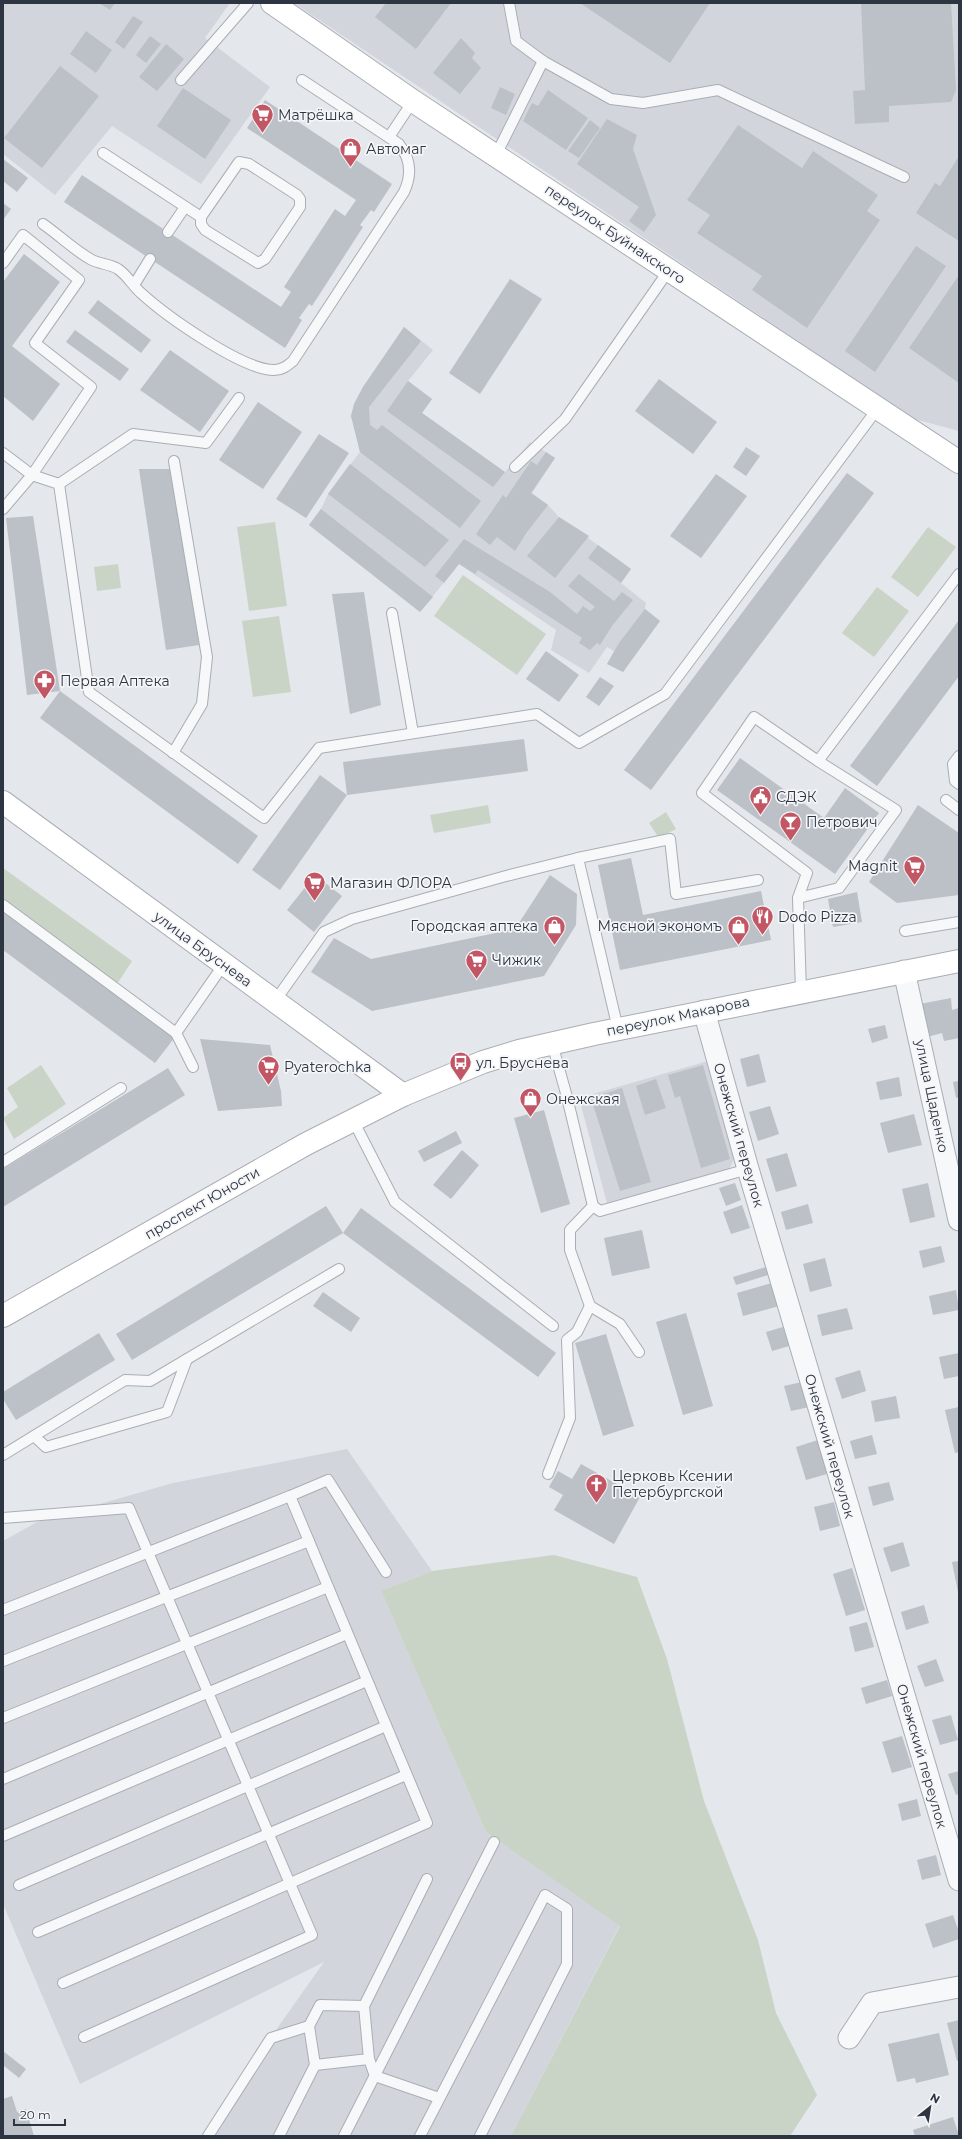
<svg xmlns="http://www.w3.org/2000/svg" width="962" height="2139" font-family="Montserrat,sans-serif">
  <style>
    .built { fill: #d2d6dc }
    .green { fill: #c9d4c6 }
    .building { fill: #bcc0c7 }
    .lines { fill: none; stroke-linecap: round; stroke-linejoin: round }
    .lane-casing { stroke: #a9aeb5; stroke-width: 12 }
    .street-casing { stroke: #a9aeb5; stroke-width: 23 }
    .secondary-casing { stroke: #a9aeb5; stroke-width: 24 }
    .lane { stroke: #f7f8f9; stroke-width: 10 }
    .street { stroke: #f7f8f9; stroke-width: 21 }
    .secondary { stroke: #fff; stroke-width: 22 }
    .labels { text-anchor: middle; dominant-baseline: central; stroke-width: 3.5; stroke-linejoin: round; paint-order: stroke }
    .poi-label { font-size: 14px; fill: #2d3442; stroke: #f4f6f8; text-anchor: start }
    .street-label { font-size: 14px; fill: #2d3442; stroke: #f4f6f8 }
  </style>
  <rect width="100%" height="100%" fill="#e4e7eb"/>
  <!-- built -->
  <g class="built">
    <path d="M3,3H230L205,38L270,87L201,184L112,126L55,195L3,154Z"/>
    <path d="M294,3H959V431L914,419Z"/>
    <path d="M404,327L433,350L408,381L432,399L422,413L505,472L530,442L555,458L532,493L548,505L559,517L631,569L621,583L646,603L645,609L660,621L623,672L607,664L614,651L607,647L589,673L551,650L556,630L459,564L420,612L309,525L321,509L328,494L360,452L351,416L354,404L363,387Z"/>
    <path d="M708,1061L736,1154L729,1170L607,1203L579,1098Z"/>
    <path d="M347,1449L432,1571L381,1591L486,1832L620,1925L511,2136H201L324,1962L80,2084L3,1904V1541L37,1522L173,1483Z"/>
  </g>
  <!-- green -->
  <g class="green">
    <path d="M275,522L287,606L249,611L237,527Z"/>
    <path d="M928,527L956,547L918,597L891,577Z"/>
    <path d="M118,564L121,588L97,591L94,567Z"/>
    <path d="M463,575L546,634L517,675L434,616Z"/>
    <path d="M877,587L909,611L874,657L842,633Z"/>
    <path d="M279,616L291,692L253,697L242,621Z"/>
    <path d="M488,805L491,823L434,833L430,815Z"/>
    <path d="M666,812L676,829L659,838L649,823Z"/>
    <path d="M3,868L132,961L117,984L3,900Z"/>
    <path d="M41,1065L66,1104L14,1139L3,1118L18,1107L7,1088Z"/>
    <path d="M554,1555L637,1577L667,1659L704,1801L758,1940L776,2013L817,2095L790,2136H511L620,1926L486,1832L381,1591L432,1571Z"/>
  </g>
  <!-- building -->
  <g class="building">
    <path d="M99,3H115L110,10Z"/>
    <path d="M386,3H451L416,49L375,17Z"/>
    <path d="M580,3H710L670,63Z"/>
    <path d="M861,3H951L956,90L951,102L889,106V122L855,124L853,91L865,90Z"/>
    <path d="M133,16L143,22L124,49L115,42Z"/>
    <path d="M86,31L112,50L96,73L70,54Z"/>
    <path d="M150,36L161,44L146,63L136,55Z"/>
    <path d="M461,38L475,53L472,58L481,68L460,94L433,73Z"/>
    <path d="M166,44L184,59L157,91L139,77Z"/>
    <path d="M60,66L99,96L42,168L4,138Z"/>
    <path d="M500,87L515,94L506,115L491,108Z"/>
    <path d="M183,88L231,120L205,159L157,126Z"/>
    <path d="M548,90L588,118L566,150L523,121L532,103L538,106Z"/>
    <path d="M265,100L392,184L374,212L371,210L360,225L363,227L312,306L309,304L299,318L302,320L285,348L64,202L82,175L281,307L291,292L284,287L335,209L345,216L356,200L247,128Z"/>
    <path d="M607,119L637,135L633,149L656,215L644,232L629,221L639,207L577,164Z"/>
    <path d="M590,120L600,128L579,158L568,151Z"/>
    <path d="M738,125L802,168L813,151L878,195L867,211L880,220L807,328L752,290L762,276L697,233L710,215L687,200Z"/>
    <path d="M959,156V241L916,213L935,183L940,186Z"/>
    <path d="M3,159L28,178L17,192L3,181Z"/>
    <path d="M3,203L11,209L3,220Z"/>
    <path d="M916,246L946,266L875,372L845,351Z"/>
    <path d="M24,254L60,282L12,346L60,384L33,421L3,396V282Z"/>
    <path d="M959,275V383L909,348Z"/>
    <path d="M510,279L542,299L480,394L449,373Z"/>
    <path d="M98,300L151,340L141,353L88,313Z"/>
    <path d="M404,327L421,341L369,407L370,425L377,430L382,425L481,501L460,528L360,452L351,416L354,404L363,387Z"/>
    <path d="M75,330L129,369L120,381L66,342Z"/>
    <path d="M170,350L229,391L200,432L140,390Z"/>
    <path d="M659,379L717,422L693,454L635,411Z"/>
    <path d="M408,381L432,399L422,413L505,472L493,487L387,411Z"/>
    <path d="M258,402L302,432L263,489L219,460Z"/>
    <path d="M319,434L349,453L306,518L276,499Z"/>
    <path d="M746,447L760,456L746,476L733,467Z"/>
    <path d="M546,452L555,458L531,493L548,505L527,532L515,551L497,537L490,545L476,534L503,495L506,498L531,461L537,465Z"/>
    <path d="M350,464L449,540L425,567L328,494Z"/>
    <path d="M139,469H172L199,645L166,650Z"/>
    <path d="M847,473L874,493L651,790L624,770Z"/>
    <path d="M716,474L747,496L701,558L670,536Z"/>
    <path d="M321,509L433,597L420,612L309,525Z"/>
    <path d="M33,516L60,691L258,836L238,864L40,718L60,691L27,695L6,518Z"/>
    <path d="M559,517L589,536L555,578L527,556Z"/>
    <path d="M464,539L550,592L577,614L583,606L590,611L595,607L568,586L579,574L614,601L622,592L633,600L612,626L600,645L597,643L590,650L579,643L582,638L478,570L475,574L459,564L444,583L435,576Z"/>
    <path d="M598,545L631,569L621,583L588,558Z"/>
    <path d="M364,592L381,705L350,714L332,594Z"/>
    <path d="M645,609L660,621L623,672L607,664L619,643Z"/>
    <path d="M959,620V676L877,786L850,766Z"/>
    <path d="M546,651L579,675L559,702L526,679Z"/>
    <path d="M600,677L614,686L599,706L586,697Z"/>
    <path d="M524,739L528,771L347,795L280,890L252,870L320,775L347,795L343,762Z"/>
    <path d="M740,758L824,818L845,788L879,813L835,874L717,790Z"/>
    <path d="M918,805L959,833V895L897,903L869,882Z"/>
    <path d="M631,858L643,915L761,891L771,940L620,970L598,865Z"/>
    <path d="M315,875L342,896L314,932L287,910Z"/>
    <path d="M550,875L577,894L576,925L544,976L372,1011L311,972L334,938L371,959L515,929Z"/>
    <path d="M857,892L862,922L833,927L828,899Z"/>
    <path d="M3,909L175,1037L155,1063L3,950Z"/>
    <path d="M951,998L952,1010L959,1008V1038L944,1041L942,1033L927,1037L920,1004Z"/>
    <path d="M885,1025L888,1038L872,1043L868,1029Z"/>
    <path d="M200,1039L270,1045L281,1091L282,1106L218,1111Z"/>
    <path d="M759,1054L766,1082L747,1087L740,1059Z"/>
    <path d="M703,1065L730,1159L701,1168L680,1096L675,1098L668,1075Z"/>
    <path d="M168,1068L185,1095L3,1207V1169Z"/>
    <path d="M899,1077L902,1096L880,1100L876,1082Z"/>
    <path d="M656,1079L666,1108L645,1115L636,1086Z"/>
    <path d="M959,1081V1097L956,1098L953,1082Z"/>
    <path d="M622,1088L651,1182L620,1191L591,1098Z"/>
    <path d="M770,1106L779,1134L758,1141L749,1112Z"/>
    <path d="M544,1110L570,1204L541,1213L514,1118Z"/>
    <path d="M914,1114L922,1145L888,1153L880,1123Z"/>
    <path d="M456,1131L462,1143L424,1162L418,1151Z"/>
    <path d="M462,1150L479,1165L451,1199L433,1185Z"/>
    <path d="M787,1153L797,1186L776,1192L766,1159Z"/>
    <path d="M735,1183L741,1200L726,1206L719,1188Z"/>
    <path d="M928,1183L935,1217L910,1223L902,1189Z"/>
    <path d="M808,1204L813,1223L786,1230L781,1212Z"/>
    <path d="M742,1205L750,1228L731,1234L723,1212Z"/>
    <path d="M326,1206L343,1233L132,1360L116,1334Z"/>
    <path d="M361,1208L556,1353L538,1377L343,1233Z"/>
    <path d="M642,1230L650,1268L612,1276L604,1238Z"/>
    <path d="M941,1246L945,1262L923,1268L919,1251Z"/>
    <path d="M825,1258L832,1286L810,1292L803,1264Z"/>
    <path d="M766,1267L768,1275L736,1285L733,1277Z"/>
    <path d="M772,1283L779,1306L743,1316L737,1293Z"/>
    <path d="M956,1290L959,1310L933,1315L929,1296Z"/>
    <path d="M323,1292L360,1318L351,1332L313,1306Z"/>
    <path d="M847,1308L853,1329L822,1336L817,1315Z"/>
    <path d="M686,1313L713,1406L683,1415L656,1322Z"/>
    <path d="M783,1327L789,1346L772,1351L766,1332Z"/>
    <path d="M99,1333L115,1360L16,1420L3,1399V1392Z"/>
    <path d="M606,1334L634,1426L603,1436L575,1343Z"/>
    <path d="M959,1353V1376L944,1379L939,1357Z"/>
    <path d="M860,1370L866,1391L842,1399L835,1378Z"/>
    <path d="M802,1382L809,1407L791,1411L784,1386Z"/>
    <path d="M896,1396L900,1418L875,1422L871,1401Z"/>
    <path d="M959,1407V1452L955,1453L945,1410Z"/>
    <path d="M872,1435L877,1454L855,1459L850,1441Z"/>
    <path d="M818,1440L827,1474L806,1480L796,1447Z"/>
    <path d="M581,1464L640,1497L614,1544L554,1510L563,1495L549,1487L558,1471L572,1479Z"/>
    <path d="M889,1482L894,1500L873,1506L868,1487Z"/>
    <path d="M834,1502L840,1526L820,1531L814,1507Z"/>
    <path d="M903,1542L910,1566L891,1572L883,1548Z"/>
    <path d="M959,1561V1591L958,1592L952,1562Z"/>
    <path d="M852,1568L865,1610L846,1616L833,1574Z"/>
    <path d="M924,1605L929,1623L906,1630L901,1612Z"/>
    <path d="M867,1622L874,1647L855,1652L849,1627Z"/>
    <path d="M936,1659L944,1681L925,1687L917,1666Z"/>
    <path d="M887,1680L892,1696L866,1704L861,1688Z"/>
    <path d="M951,1715L958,1740L940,1745L932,1720Z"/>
    <path d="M902,1736L912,1767L892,1773L882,1742Z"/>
    <path d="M959,1771V1794L956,1795L948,1774Z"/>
    <path d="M917,1799L921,1816L902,1821L898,1804Z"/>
    <path d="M936,1855L941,1875L922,1880L917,1860Z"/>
    <path d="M953,1915L959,1932V1939L933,1948L925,1924Z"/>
    <path d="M959,2020V2060L957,2061L947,2023Z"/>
    <path d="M939,2033L949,2075L916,2083L915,2078L897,2082L888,2044Z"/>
    <path d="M3,2051L26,2069L19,2078L3,2065Z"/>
    <path d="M12,2096L17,2112L26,2109L34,2136H3V2099Z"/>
    <path d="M953,2117L959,2136H915L913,2130Z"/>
  </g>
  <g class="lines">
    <defs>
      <g id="lane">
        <path d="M509,3L516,41L543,61L611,99L643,103L718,90L904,177"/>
        <path d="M181,80L248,3"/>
        <path d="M389,137L413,101"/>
        <path d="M103,153L201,217"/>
        <path d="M496,155L543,61"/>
        <path d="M239,162L249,164L297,195L300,199V207L265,259L258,263L205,230L201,224V217Z"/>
        <path d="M43,224C59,235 75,251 92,260C100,264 110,264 118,269C128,276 132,285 141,293C165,315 242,370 274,370C282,370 287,366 293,361L404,192C412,175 411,159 399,144L302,80"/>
        <path d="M168,232L185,207"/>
        <path d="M3,263L23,235L79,280L35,343L91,387L32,475L59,484L89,692L264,818L319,748L537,714L579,743L665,694L878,408"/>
        <path d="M134,285L150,259"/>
        <path d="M3,453L32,475L3,509"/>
        <path d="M515,467L565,419L669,270"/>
        <path d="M59,484L133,434L206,443L239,398"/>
        <path d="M392,613L413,733"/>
        <path d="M173,753L202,704L207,657L174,461"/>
        <path d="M959,756L953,764L955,781L959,784"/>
        <path d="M946,800L959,810"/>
        <path d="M578,858L670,839L676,894L758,880"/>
        <path d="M798,898L839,888L896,810L818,761L959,574"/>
        <path d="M3,905L176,1033L224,964"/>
        <path d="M905,931L959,922"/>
        <path d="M801,992L798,898L807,873L702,793L754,717L818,761"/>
        <path d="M275,1001L324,932L352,919L506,876L578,858L618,1029"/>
        <path d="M176,1033L193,1067"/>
        <path d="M552,1043L567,1097L593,1206L600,1211L748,1169"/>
        <path d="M353,1120L395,1202L553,1326"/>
        <path d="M3,1162L121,1088"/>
        <path d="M593,1206L570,1230V1250L590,1306L620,1324L639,1352"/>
        <path d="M34,1436L46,1447L167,1412L187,1359"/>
        <path d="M3,1455L125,1380L150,1381L339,1269"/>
        <path d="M548,1474L570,1418L567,1340L577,1332L590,1306"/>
        <path d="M290,1496L328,1480L386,1572"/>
        <path d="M3,1518L129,1508L312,1935L84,2037"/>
        <path d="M3,1610L290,1496L427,1823L63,1983"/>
        <path d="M3,1661L309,1541"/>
        <path d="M3,1718L328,1587"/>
        <path d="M3,1779L347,1634"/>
        <path d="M3,1836L367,1681"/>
        <path d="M19,1885L386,1726"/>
        <path d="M38,1932L406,1775"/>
        <path d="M369,2059L375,2076L439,2098"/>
        <path d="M315,2065L309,2026L320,2005L364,2006"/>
        <path d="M208,2136L271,2038L309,2026"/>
        <path d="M279,2136L315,2065L369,2059L364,2006L427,1879"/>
        <path d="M344,2136L494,1842"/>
        <path d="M420,2136L545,1895L567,1909V1964L480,2136"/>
      </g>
      <g id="street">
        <path d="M904,971L959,1220"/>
        <path d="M704,1011L748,1169L959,1880"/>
        <path d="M849,2038L872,2003L959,1987"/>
      </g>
      <g id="secondary">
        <path d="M272,3L413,101L959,462"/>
        <path d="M3,802L403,1095"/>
        <path d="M3,1316L306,1144L403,1095L483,1062L519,1051L594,1034L959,961"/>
      </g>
    </defs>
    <!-- lane casing -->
    <use href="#lane" class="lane-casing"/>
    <!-- street casing -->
    <use href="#street" class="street-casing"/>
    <!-- secondary casing -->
    <use href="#secondary" class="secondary-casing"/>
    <!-- lane -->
    <use href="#lane" class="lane"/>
    <!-- street -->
    <use href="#street" class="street"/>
    <!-- secondary -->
    <use href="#secondary" class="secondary"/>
  </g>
  <!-- icons -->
  <defs>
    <symbol id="supermarket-pin" viewBox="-11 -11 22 30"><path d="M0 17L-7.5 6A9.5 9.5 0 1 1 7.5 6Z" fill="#c35664" stroke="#f4f6f8"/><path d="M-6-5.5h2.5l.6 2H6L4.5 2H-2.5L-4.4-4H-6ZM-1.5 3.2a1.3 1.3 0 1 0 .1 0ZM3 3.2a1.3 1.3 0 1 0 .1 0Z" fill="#fff"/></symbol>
    <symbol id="shop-pin" viewBox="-11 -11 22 30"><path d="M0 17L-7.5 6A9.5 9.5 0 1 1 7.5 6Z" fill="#c35664" stroke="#f4f6f8"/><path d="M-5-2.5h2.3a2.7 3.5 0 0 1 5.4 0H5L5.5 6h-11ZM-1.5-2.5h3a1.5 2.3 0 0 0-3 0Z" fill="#fff"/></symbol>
    <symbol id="pharmacy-pin" viewBox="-11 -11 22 30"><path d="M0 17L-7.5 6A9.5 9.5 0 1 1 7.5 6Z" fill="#c35664" stroke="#f4f6f8"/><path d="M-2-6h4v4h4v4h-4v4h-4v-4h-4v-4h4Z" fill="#fff"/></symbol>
    <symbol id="civic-pin" viewBox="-11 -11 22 30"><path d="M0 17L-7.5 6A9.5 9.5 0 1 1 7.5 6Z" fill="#c35664" stroke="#f4f6f8"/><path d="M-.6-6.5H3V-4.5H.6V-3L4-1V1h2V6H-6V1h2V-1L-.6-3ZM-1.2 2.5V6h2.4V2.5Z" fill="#fff"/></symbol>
    <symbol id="bar-pin" viewBox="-11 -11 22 30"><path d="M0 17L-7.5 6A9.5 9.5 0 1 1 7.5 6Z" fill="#c35664" stroke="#f4f6f8"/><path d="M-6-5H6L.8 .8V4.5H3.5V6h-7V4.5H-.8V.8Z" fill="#fff"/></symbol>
    <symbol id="restaurant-pin" viewBox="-11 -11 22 30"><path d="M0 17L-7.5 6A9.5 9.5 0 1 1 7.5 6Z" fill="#c35664" stroke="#f4f6f8"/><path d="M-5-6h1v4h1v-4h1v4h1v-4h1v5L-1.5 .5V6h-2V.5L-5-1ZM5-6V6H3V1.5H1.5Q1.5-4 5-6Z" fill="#fff"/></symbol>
    <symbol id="bus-pin" viewBox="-11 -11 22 30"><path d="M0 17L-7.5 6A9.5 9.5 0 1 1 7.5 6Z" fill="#c35664" stroke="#f4f6f8"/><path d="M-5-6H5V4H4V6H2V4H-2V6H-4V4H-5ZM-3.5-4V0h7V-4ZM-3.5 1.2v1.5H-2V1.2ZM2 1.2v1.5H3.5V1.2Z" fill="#fff"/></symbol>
    <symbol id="church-pin" viewBox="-11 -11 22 30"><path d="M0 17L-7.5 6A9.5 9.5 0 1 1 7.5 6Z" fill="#c35664" stroke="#f4f6f8"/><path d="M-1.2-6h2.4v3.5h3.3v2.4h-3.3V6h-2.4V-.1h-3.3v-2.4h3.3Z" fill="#fff"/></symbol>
  </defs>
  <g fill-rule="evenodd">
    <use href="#supermarket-pin" x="250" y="102" width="25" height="34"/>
    <use href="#shop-pin" x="338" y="136" width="25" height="34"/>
    <use href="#pharmacy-pin" x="32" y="668" width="25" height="34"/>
    <use href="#civic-pin" x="748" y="784" width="25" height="34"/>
    <use href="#bar-pin" x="778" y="810" width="25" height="34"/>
    <use href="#supermarket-pin" x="902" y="854" width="25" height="34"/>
    <use href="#supermarket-pin" x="302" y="870" width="25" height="34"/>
    <use href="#restaurant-pin" x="750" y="904" width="25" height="34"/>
    <use href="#shop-pin" x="542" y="914" width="25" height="34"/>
    <use href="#shop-pin" x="726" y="914" width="25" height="34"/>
    <use href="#supermarket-pin" x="464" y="948" width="25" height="34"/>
    <use href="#bus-pin" x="448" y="1050" width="25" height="34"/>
    <use href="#supermarket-pin" x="256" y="1054" width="25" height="34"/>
    <use href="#shop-pin" x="518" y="1086" width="25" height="34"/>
    <use href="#church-pin" x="584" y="1472" width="25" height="34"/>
  </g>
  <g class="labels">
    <!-- poi labels -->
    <g class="poi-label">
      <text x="278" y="115">Матрёшка</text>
      <text x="366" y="149">Автомаг</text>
      <text x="60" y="681">Первая Аптека</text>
      <text x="776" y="797">СДЭК</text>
      <text x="806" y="822">Петрович</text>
      <text x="898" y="866" text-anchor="end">Magnit</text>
      <text x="330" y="883">Магазин ФЛОРА</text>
      <text x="778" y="917">Dodo Pizza</text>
      <text x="538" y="926" text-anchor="end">Городская аптека</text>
      <text x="722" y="926" text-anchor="end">Мясной экономъ</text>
      <text x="492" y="960">Чижик</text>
      <text x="476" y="1063">ул. Бруснева</text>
      <text x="284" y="1067">Pyaterochka</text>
      <text x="546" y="1099">Онежская</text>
      <text x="612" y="1476">Церковь Ксении<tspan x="612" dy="16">Петербургской</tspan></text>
    </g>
    <!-- street labels -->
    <g class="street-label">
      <text transform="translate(615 234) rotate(34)">переулок Буйнакского</text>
      <text transform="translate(203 949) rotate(36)">улица Бруснева</text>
      <text transform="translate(678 1016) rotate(-12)">переулок Макарова</text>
      <text transform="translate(932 1096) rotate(78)">улица Щаденко</text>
      <text transform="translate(739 1135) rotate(74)">Онежский переулок</text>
      <text transform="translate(202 1203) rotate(-30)">проспект Юности</text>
      <text transform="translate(830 1446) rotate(74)">Онежский переулок</text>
      <text transform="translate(922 1756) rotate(74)">Онежский переулок</text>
    </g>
  </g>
  <!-- border -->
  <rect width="962" height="2139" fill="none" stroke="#2d3442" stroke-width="8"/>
  <!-- north arrow -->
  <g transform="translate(930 2107) rotate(30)" stroke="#f4f6f8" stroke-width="3" paint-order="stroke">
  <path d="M0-3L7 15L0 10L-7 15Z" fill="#2d3442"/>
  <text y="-6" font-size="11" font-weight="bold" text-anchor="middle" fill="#2d3442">N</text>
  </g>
  <!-- scale -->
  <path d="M14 2119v6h51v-6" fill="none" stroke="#2d3442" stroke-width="2"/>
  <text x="20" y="2119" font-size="12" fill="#2d3442" stroke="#f4f6f8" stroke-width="3" paint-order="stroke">20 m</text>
</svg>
